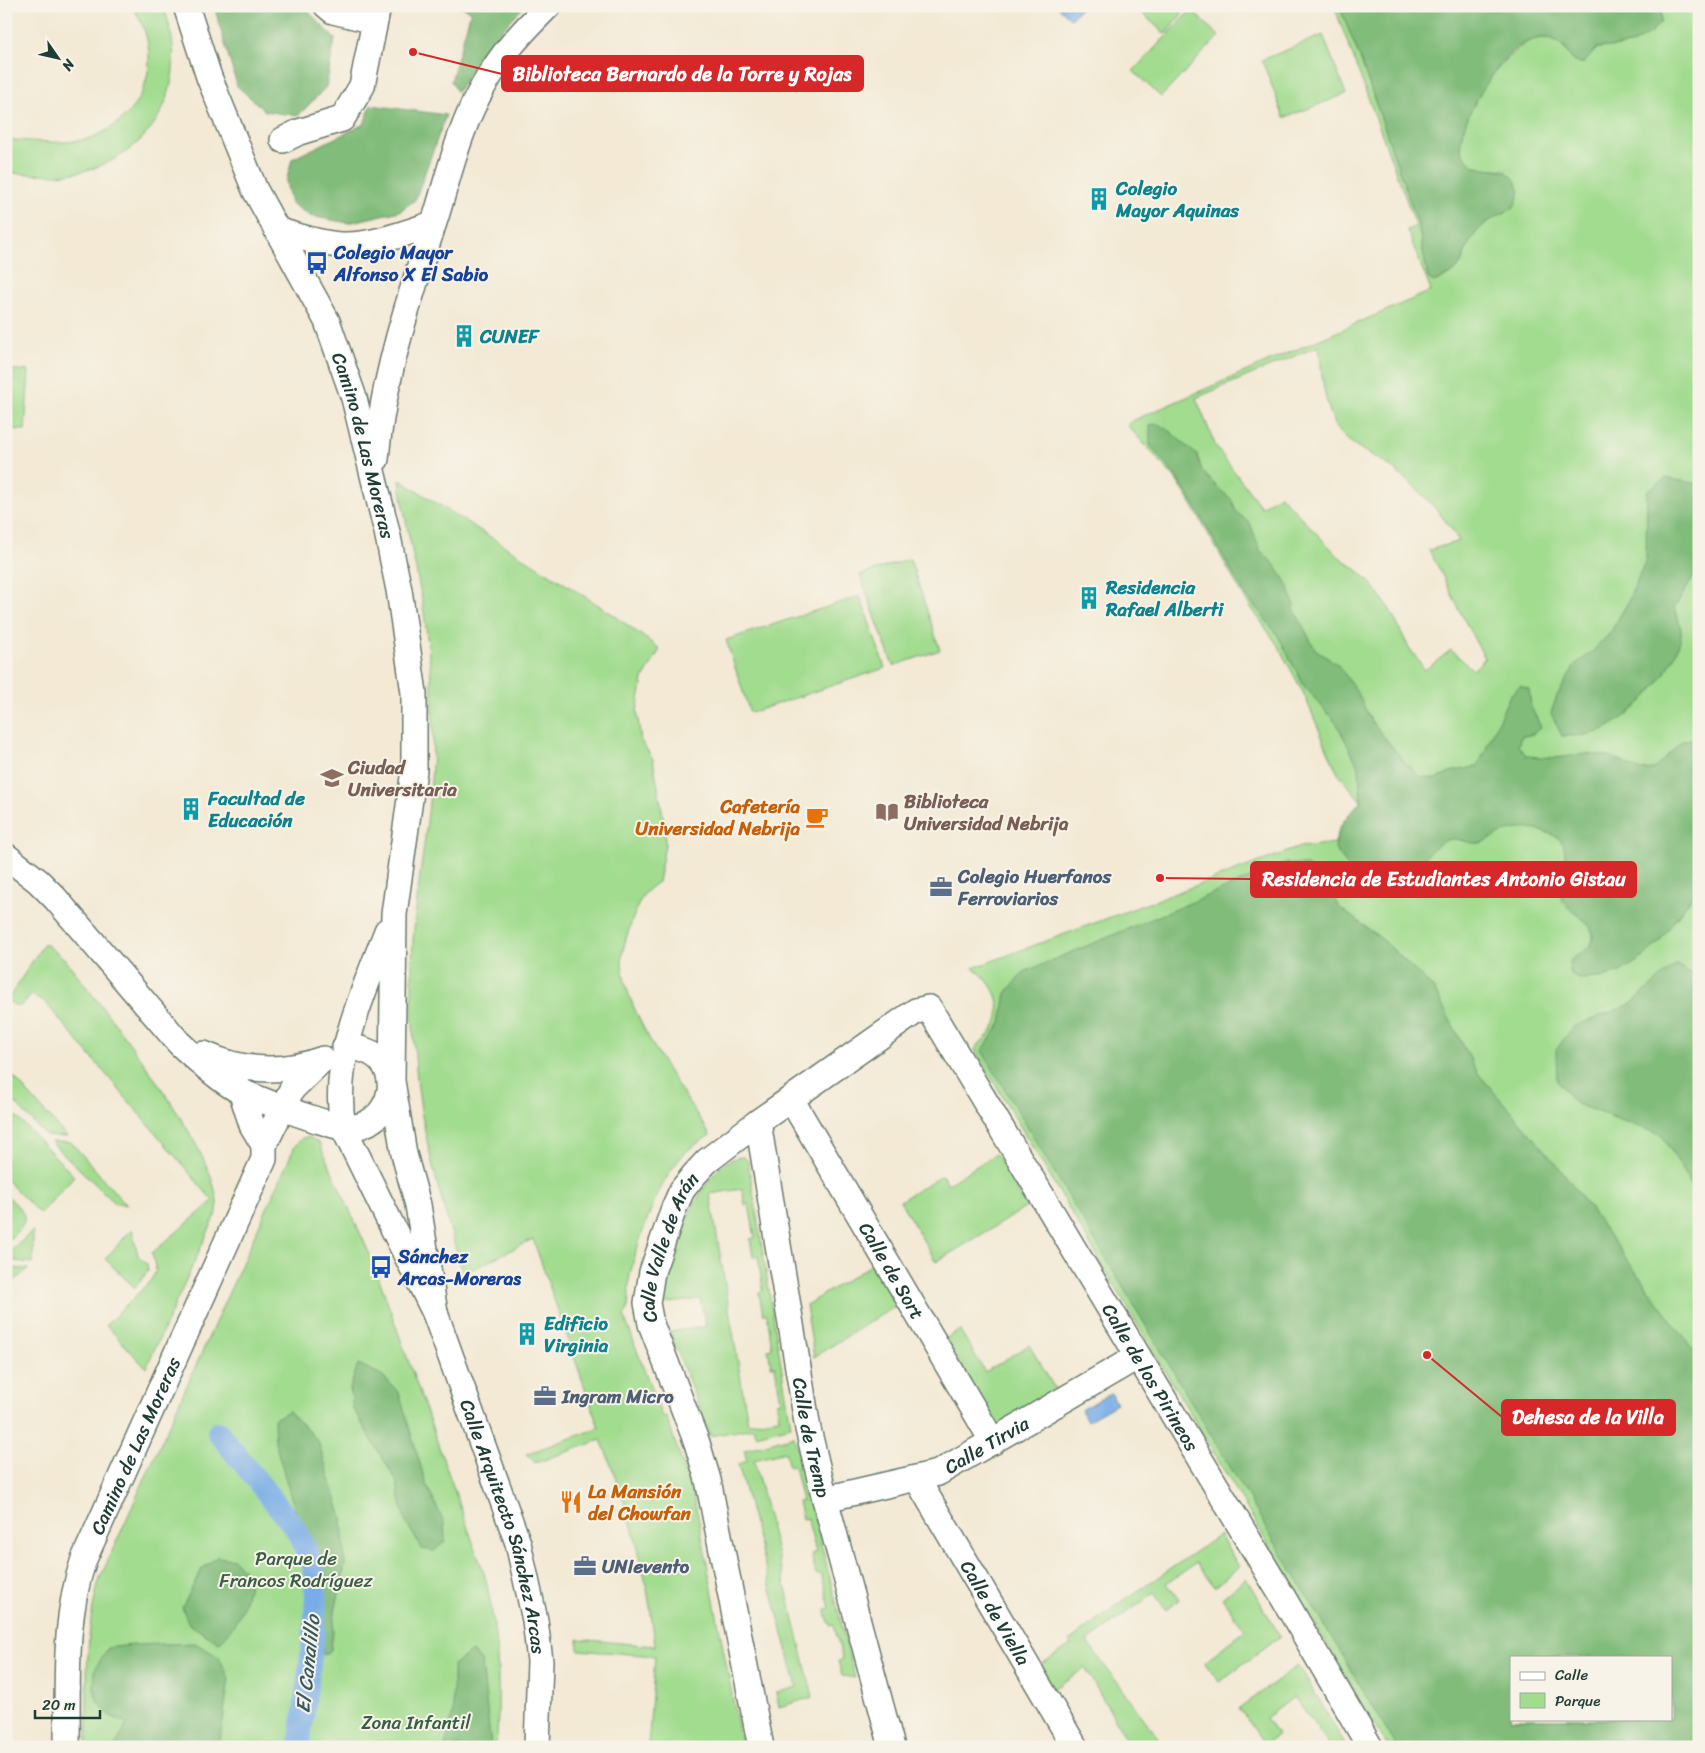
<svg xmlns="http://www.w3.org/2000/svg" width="1705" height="1753" font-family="Sriracha,sans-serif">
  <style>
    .green { fill: #a2dc8f; stroke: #608c62; fill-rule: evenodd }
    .forest { fill: #81bc7a; stroke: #507c57; fill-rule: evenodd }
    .water { fill: #7aade7; stroke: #4c758e }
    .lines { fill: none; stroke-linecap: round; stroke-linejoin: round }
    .canal { stroke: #7aade7; stroke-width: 22 }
    .minor-casing { stroke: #69796c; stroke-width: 28 }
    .minor { stroke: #fff; stroke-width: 25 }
    .labels { text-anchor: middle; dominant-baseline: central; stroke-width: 4; stroke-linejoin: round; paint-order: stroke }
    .culture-label { font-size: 19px; font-weight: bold; fill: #0d838f; stroke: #f7f3e8; text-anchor: start }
    .transit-label { font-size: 19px; font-weight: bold; fill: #164399; stroke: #f7f3e8; text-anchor: start }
    .street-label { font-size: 19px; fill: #1f3d34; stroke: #f7f3e8 }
    .education-label { font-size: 19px; font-weight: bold; fill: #785e54; stroke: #f7f3e8; text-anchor: start }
    .food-label { font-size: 19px; font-weight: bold; fill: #c56008; stroke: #f7f3e8; text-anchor: end }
    .service-label { font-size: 19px; font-weight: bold; fill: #4e5e75; stroke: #f7f3e8; text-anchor: start }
    .park-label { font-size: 19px; fill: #395d46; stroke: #f7f3e8 }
    .water-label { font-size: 20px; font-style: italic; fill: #365961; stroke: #f7f3e8 }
    .leader { fill: none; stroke: #d62828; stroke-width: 2 }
    .callout-dot { fill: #d62828; stroke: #f7f3e8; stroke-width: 2 }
    .callout { fill: #d62828; stroke: #d62828; stroke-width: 2 }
    .callout-label { font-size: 20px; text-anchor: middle; font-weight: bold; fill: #fff }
  </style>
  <rect width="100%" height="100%" fill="#f7f3e8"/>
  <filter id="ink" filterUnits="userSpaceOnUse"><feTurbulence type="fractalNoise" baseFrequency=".02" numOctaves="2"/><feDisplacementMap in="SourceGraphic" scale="10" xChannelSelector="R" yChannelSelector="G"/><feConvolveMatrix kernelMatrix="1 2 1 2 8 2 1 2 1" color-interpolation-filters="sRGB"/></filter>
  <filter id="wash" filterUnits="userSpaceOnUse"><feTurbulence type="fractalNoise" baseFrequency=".0096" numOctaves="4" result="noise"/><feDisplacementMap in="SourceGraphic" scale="20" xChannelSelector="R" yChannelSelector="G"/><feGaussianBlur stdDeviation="1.12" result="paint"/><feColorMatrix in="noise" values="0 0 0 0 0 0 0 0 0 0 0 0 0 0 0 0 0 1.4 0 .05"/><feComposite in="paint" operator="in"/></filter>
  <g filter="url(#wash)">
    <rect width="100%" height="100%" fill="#f3e9d4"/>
    <!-- green -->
    <g class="green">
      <path d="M132,6H163C193,82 157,157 75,173C56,177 27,173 6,173V140C35,140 71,147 98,135C150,111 164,52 132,6Z"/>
      <path d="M1134,6H1189L1165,34Z"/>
      <path d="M1334,6H1339L1360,58L1418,224L1428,278L1433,282C1471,268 1456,260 1475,234C1485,221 1499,215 1514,208L1506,170L1474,167C1470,162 1462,155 1461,148C1455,120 1513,32 1546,38C1560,40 1566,51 1574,62L1584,63L1597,48L1630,45L1661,22V6H1699V1747H1388L975,1050C978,1043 986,1039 991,1032C1008,1009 994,982 973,968L1300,847L1335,843C1338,825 1349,814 1361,801L1337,772L1303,692L1277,644L1245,599L1188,498L1174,477L1127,425L1134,420L1431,291L1407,230L1416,226ZM1319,346C1322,373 1323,403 1337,428C1347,445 1373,454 1389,466C1417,487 1441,511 1459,541L1429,550C1449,586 1464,623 1485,658L1473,670L1451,650L1425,670L1408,646L1390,610L1374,587L1361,573L1338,556L1280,495L1261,507L1216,447L1196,398ZM1511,1657H1671V1719H1511Z"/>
      <path d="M1191,10L1219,36L1161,97L1133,71Z"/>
      <path d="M1323,35L1346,94L1284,118L1262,60Z"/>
      <path d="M6,369L29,371L25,430L6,429Z"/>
      <path d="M400,480L611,613L660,649L643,679L637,711L641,741L653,759L665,827V845L658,882C640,894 641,899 633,918C628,933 622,947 622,962C624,1014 683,1091 710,1135C703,1140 695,1144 688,1150C659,1177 639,1237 630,1275C627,1287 632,1306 624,1316L662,1417L666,1416L691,1488L698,1516L742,1747H648L655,1656L578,1650V1639L655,1646C648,1574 629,1507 601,1440L535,1463L526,1454L599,1428L533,1239L463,1274C448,1220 430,1165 421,1110C413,1055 410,996 413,941C418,872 433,805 433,736C433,689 429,642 421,595C414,557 404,519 400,480Z"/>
      <path d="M910,559L940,650L893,666L860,575Z"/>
      <path d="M860,596L885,668L750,713L726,640Z"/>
      <path d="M44,943L65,959C101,1007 225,1156 217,1212L146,1368L106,1325L151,1280L156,1271L152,1253L213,1201L44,1001L32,995L19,1007L7,1001Z"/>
      <path d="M6,1076H13L67,1137L46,1136L6,1093Z"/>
      <path d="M6,1106L74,1176L40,1214L6,1180Z"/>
      <path d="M309,1137L319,1143L372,1259L485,1576C498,1633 501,1689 496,1747H87C87,1690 84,1632 100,1578L295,1146L302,1138Z"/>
      <path d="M51,1142H71L126,1205L115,1203Z"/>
      <path d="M996,1154L1027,1207L936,1262L900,1201L942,1175L948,1184Z"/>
      <path d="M743,1157L748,1161L791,1426L756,1435L754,1428L710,1436L670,1332L706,1326L700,1299L663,1304C662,1272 703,1155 743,1157ZM742,1189L745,1205L749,1204L755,1238L750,1239L753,1257L758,1256L763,1291L759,1293L763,1314H767L772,1348L768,1349L771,1366H775L781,1401L777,1402L779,1418L748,1423L710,1194Z"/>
      <path d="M6,1194C29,1217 32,1219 6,1242Z"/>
      <path d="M132,1229L138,1256L147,1264L148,1271L135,1288L105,1259Z"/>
      <path d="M33,1231V1263L6,1260V1255Z"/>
      <path d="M876,1262L900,1303L814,1357L806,1305Z"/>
      <path d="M6,1268L28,1269L6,1288Z"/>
      <path d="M960,1330L985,1372L1029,1345L1057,1392L998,1428L945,1339Z"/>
      <path d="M794,1436L855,1678L842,1676L838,1661L842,1659L834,1625L830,1626L825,1610L830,1608L821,1574H816L811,1554L816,1552L807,1518L802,1519L798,1502L802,1501L794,1466L789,1467L785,1452L754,1460L813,1697L779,1707L776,1693L797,1687L738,1464L747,1461L744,1450Z"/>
      <path d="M1220,1535L1239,1567L1214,1587L1196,1563L1167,1583L1179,1600L1166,1610L1154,1593L1087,1642L1165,1747H1131L1085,1668L1053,1689L1040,1665L1071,1645L1069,1641L1114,1607Z"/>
      <path d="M1246,1578L1280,1636L1219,1682L1204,1662L1245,1630L1222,1598Z"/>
      <path d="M1298,1665L1347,1747H1331L1294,1697L1266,1718L1277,1735L1265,1744L1239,1709Z"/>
    </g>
    <!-- forest -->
    <g class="forest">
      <path d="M214,6H303L335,39L326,87L298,116L265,111L237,86Z"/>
      <path d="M460,6H525C497,32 477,61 457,92L451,81L471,11Z"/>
      <path d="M1339,6H1661V22L1651,33L1630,45L1597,48L1584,63L1574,62C1569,56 1564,45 1557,41C1545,35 1532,39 1521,45C1500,56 1456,125 1461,148C1462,155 1470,162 1474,167C1499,171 1511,165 1520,192L1514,208C1499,215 1485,221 1475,234C1456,260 1471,268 1433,282L1428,278L1418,224L1360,58Z"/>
      <path d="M371,105L446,115L415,200L400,211L348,223L310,216L291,203L286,182L292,159L364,124Z"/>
      <path d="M1158,424L1167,429L1197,455L1202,471L1217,487L1232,500L1236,512L1250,523L1260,550L1275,565L1289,587L1295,611L1315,649L1338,665L1358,693L1371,721L1404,761L1419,776L1435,779L1450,772L1478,766L1510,695L1520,686L1529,689L1531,707L1541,727L1533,734L1521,737L1518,746L1527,756L1555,758L1587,754L1610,756L1638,770L1654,769L1683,740L1699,738V887L1659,942L1641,959L1620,972L1599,978L1579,979L1571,974C1562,950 1594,957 1593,936C1592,920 1569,912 1562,899C1553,882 1569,865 1564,847C1563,841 1554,834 1548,833C1528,827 1517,827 1497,835C1492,838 1485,842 1480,843C1467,845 1455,834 1442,842C1419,856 1408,890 1382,897L1356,877L1335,849C1337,825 1346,818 1361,801L1359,768L1337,724L1304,686L1277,634L1244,593L1195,506L1176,477L1150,445V425Z"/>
      <path d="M1666,478L1699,484V569L1674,608C1676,615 1682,626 1681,634C1677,670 1633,718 1600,731C1589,736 1574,736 1562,736L1551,713L1557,696L1576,664L1593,651L1610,633L1627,604L1646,559L1647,491Z"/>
      <path d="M1286,863L1306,865L1321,876L1339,907L1383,940L1434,989L1477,1072L1563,1172L1699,1358V1747H1397L982,1051L1001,1023L1006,993L1024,972ZM1511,1657H1671V1719H1511Z"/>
      <path d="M1676,964L1694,975L1699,983V1210L1689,1181L1662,1135L1576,1104L1557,1081L1556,1050L1573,1027L1631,1004Z"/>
      <path d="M358,1364L382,1375L399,1393L426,1484L444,1523L445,1541L434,1551L422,1549L405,1521L396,1480L353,1409L350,1388Z"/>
      <path d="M289,1411L318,1441L342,1518L345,1565L335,1612L331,1650L323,1655L322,1634L326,1576L309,1534L294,1508L275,1442L274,1419Z"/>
      <path d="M217,1557L234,1559C238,1564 244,1570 247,1575C254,1593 233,1632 219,1643L189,1624L182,1607L202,1569Z"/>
      <path d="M195,1643L219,1657L229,1679L219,1747H115L127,1724L109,1715L98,1703L94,1688L95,1669L108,1648L131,1645Z"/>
      <path d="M472,1651L482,1662L491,1747H445L453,1712V1665Z"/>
    </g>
    <!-- water -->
    <g class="water">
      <path d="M1057,6H1082L1071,19Z"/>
      <path d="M1111,1393L1117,1404L1087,1421L1081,1410Z"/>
    </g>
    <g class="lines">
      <!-- canal -->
      <path class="canal" d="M218,1432L296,1529L313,1565L316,1596L314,1633L299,1747"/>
    </g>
  </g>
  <g filter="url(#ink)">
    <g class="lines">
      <defs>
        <g id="minor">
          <path id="s1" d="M186,6L209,77L255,190L327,321L354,398L387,532L399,590L414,693V770L394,914L392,1081L404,1154L418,1205L435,1313"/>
          <path d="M327,6L333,11L375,21"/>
          <path d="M283,140L299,132L342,119L362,86L378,6"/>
          <path d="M277,230C297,236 320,244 342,245C372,246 405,233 433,224"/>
          <path d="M376,459C383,375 411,294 437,213C450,170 461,124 484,85C502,53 522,32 548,6"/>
          <path d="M6,856L38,881L55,898L179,1043C195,1058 222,1083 242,1092C266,1102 289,1111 314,1119C327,1123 341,1129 355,1127C395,1120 405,1063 364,1050C358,1048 351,1048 345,1047"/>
          <path id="s2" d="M387,931C363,994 331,1058 343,1127L435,1313L518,1543L535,1620L540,1661L537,1747"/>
          <path d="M204,1054C241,1071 281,1074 320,1060"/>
          <path d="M241,1091L252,1125L264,1145"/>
          <path id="s3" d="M791,1099L993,1442"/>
          <path id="s4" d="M758,1122L808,1429L825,1499L892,1747"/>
          <path id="s5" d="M917,1479L1075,1747"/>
          <path id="s6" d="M825,1499L938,1473L1137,1357"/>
          <path id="s7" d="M67,1747C68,1684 63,1619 84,1559L264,1159V1145L292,1089L323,1059"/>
          <path id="s8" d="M761,1747L708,1480L697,1443L651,1324L647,1303L652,1272L674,1208L682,1190L694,1175L707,1161L758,1122L916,1011L929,1008L1281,1594L1370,1747"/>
        </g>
      </defs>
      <!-- minor casing -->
      <use href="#minor" class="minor-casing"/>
      <!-- minor -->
      <use href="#minor" class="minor"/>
    </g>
  </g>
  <!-- icons -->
  <defs>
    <symbol id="building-bare" viewBox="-9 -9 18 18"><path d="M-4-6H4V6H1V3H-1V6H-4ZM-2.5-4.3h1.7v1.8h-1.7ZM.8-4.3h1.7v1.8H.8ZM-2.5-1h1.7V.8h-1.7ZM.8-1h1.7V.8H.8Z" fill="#0f9aa8" stroke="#f7f3e8" stroke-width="2.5" paint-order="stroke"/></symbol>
    <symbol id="bus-bare" viewBox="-9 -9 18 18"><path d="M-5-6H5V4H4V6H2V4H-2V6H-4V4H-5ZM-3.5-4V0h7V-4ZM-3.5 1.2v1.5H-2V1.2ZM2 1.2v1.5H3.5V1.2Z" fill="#1a4fb4" stroke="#f7f3e8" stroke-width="2.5" paint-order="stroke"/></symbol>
    <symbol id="university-bare" viewBox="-9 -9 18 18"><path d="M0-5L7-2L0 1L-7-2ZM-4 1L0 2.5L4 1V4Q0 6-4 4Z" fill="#8d6e63" stroke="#f7f3e8" stroke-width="2.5" paint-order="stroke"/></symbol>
    <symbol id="library-bare" viewBox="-9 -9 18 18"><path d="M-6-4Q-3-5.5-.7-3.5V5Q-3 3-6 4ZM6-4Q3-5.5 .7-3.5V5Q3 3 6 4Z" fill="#8d6e63" stroke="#f7f3e8" stroke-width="2.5" paint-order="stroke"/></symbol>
    <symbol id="cafe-bare" viewBox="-9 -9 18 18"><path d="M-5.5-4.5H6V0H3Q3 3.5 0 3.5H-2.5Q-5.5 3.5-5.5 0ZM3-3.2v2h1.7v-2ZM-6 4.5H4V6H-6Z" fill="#e8710a" stroke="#f7f3e8" stroke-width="2.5" paint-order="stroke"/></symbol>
    <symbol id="office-bare" viewBox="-9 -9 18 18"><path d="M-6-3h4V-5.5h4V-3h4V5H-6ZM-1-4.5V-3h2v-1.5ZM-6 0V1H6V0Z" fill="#5c6f8a" stroke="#f7f3e8" stroke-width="2.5" paint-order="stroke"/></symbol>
    <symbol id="restaurant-bare" viewBox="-9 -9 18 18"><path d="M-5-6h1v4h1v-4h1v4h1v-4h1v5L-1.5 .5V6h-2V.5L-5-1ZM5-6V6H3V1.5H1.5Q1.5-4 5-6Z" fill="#e8710a" stroke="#f7f3e8" stroke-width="2.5" paint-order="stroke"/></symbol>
  </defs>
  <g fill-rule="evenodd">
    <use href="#building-bare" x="1083" y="183" width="32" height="32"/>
    <use href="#bus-bare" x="301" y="247" width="32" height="32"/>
    <use href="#building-bare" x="448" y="320" width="32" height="32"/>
    <use href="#building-bare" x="1073" y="582" width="32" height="32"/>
    <use href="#university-bare" x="316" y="762" width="32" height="32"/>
    <use href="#building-bare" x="175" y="793" width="32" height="32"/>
    <use href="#library-bare" x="871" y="796" width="32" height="32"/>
    <use href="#cafe-bare" x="801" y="801" width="32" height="32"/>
    <use href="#office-bare" x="925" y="871" width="32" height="32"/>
    <use href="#bus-bare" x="365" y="1251" width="32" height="32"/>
    <use href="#building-bare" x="511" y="1318" width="32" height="32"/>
    <use href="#office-bare" x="529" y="1380" width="32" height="32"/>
    <use href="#restaurant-bare" x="555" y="1486" width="32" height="32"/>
    <use href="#office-bare" x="569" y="1550" width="32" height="32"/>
  </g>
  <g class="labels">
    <!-- culture labels -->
    <g class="culture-label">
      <text x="1116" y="188">Colegio<tspan x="1116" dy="22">Mayor Aquinas</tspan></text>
      <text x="480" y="336">CUNEF</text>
      <text x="1106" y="587">Residencia<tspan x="1106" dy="22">Rafael Alberti</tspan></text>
      <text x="208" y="798">Facultad de<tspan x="208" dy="22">Educación</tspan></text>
      <text x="544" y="1323">Edificio<tspan x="544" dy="22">Virginia</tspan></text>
    </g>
    <!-- transit labels -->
    <g class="transit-label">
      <text x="334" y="252">Colegio Mayor<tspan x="334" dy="22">Alfonso X El Sabio</tspan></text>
      <text x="398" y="1256">Sánchez<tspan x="398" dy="22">Arcas-Moreras</tspan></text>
    </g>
    <!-- street labels -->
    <g class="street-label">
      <text stroke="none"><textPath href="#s1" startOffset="476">Camino de Las Moreras</textPath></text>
      <text stroke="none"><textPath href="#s8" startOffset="519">Calle Valle de Arán</textPath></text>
      <text stroke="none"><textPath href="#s3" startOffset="199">Calle de Sort</textPath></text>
      <text stroke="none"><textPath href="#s8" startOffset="1318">Calle de los Pirineos</textPath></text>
      <text stroke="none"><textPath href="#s4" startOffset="320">Calle de Tremp</textPath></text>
      <text stroke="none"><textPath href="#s6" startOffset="172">Calle Tirvia</textPath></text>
      <text stroke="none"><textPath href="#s7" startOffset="314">Camino de Las Moreras</textPath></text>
      <text stroke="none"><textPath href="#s2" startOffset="636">Calle Arquitecto Sánchez Arcas</textPath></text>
      <text stroke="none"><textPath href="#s5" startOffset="155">Calle de Viella</textPath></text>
    </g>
    <!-- education labels -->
    <g class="education-label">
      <text x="348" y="767">Ciudad<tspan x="348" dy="22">Universitaria</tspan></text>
      <text x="904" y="801">Biblioteca<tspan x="904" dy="22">Universidad Nebrija</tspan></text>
    </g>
    <!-- food labels -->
    <g class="food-label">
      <text x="800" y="806">Cafetería<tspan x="800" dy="22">Universidad Nebrija</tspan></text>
      <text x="588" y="1491" text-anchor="start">La Mansión<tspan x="588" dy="22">del Chowfan</tspan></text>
    </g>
    <!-- service labels -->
    <g class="service-label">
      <text x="958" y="876">Colegio Huerfanos<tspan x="958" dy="22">Ferroviarios</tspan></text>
      <text x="562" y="1396">Ingram Micro</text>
      <text x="602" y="1566">UNIevento</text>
    </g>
    <!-- park labels -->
    <g class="park-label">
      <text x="296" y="1558">Parque de<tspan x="296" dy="22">Francos Rodríguez</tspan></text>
      <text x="416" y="1722">Zona Infantil</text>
    </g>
    <!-- water labels -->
    <g class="water-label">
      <text transform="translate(308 1664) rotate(-84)">El Canalillo</text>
    </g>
  </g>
  <!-- callouts -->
  <path class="leader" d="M413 52L502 74M1160 878L1251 879M1427 1355L1502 1417"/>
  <g class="callout-dot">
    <circle cx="413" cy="52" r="5"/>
    <circle cx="1160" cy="878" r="5"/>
    <circle cx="1427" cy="1355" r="5"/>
  </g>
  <g class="callout">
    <rect x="502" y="56" width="361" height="35" rx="5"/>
    <rect x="1251" y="862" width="385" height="35" rx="5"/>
    <rect x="1502" y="1400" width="173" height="35" rx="5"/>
  </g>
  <g class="callout-label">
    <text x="682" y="81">Biblioteca Bernardo de la Torre y Rojas</text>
    <text x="1444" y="886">Residencia de Estudiantes Antonio Gistau</text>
    <text x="1588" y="1424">Dehesa de la Villa</text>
  </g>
  <!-- margin -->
  <rect width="1705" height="1753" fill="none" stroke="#f7f3e8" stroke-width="25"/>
  <!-- legend -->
  <rect x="1510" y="1656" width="162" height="65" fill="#f7f3e8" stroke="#a1aaa0"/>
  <rect x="1520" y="1672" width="25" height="8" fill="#ffffff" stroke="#a1aaa0"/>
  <text x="1555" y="1680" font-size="15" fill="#1f3d34">Calle</text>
  <rect x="1520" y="1693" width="25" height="15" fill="#a2dc8f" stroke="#a1aaa0"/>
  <text x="1555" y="1706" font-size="15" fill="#1f3d34">Parque</text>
  <!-- north arrow -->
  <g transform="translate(58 58) rotate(124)" stroke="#f7f3e8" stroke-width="4" paint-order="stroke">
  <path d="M0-4L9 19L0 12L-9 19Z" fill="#1f3d34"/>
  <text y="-8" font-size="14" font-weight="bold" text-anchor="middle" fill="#1f3d34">N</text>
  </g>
  <!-- scale -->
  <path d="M35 1710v8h65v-8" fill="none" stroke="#1f3d34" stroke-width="2.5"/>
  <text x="42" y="1710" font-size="15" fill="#1f3d34" stroke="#f7f3e8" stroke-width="4" paint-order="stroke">20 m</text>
</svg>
